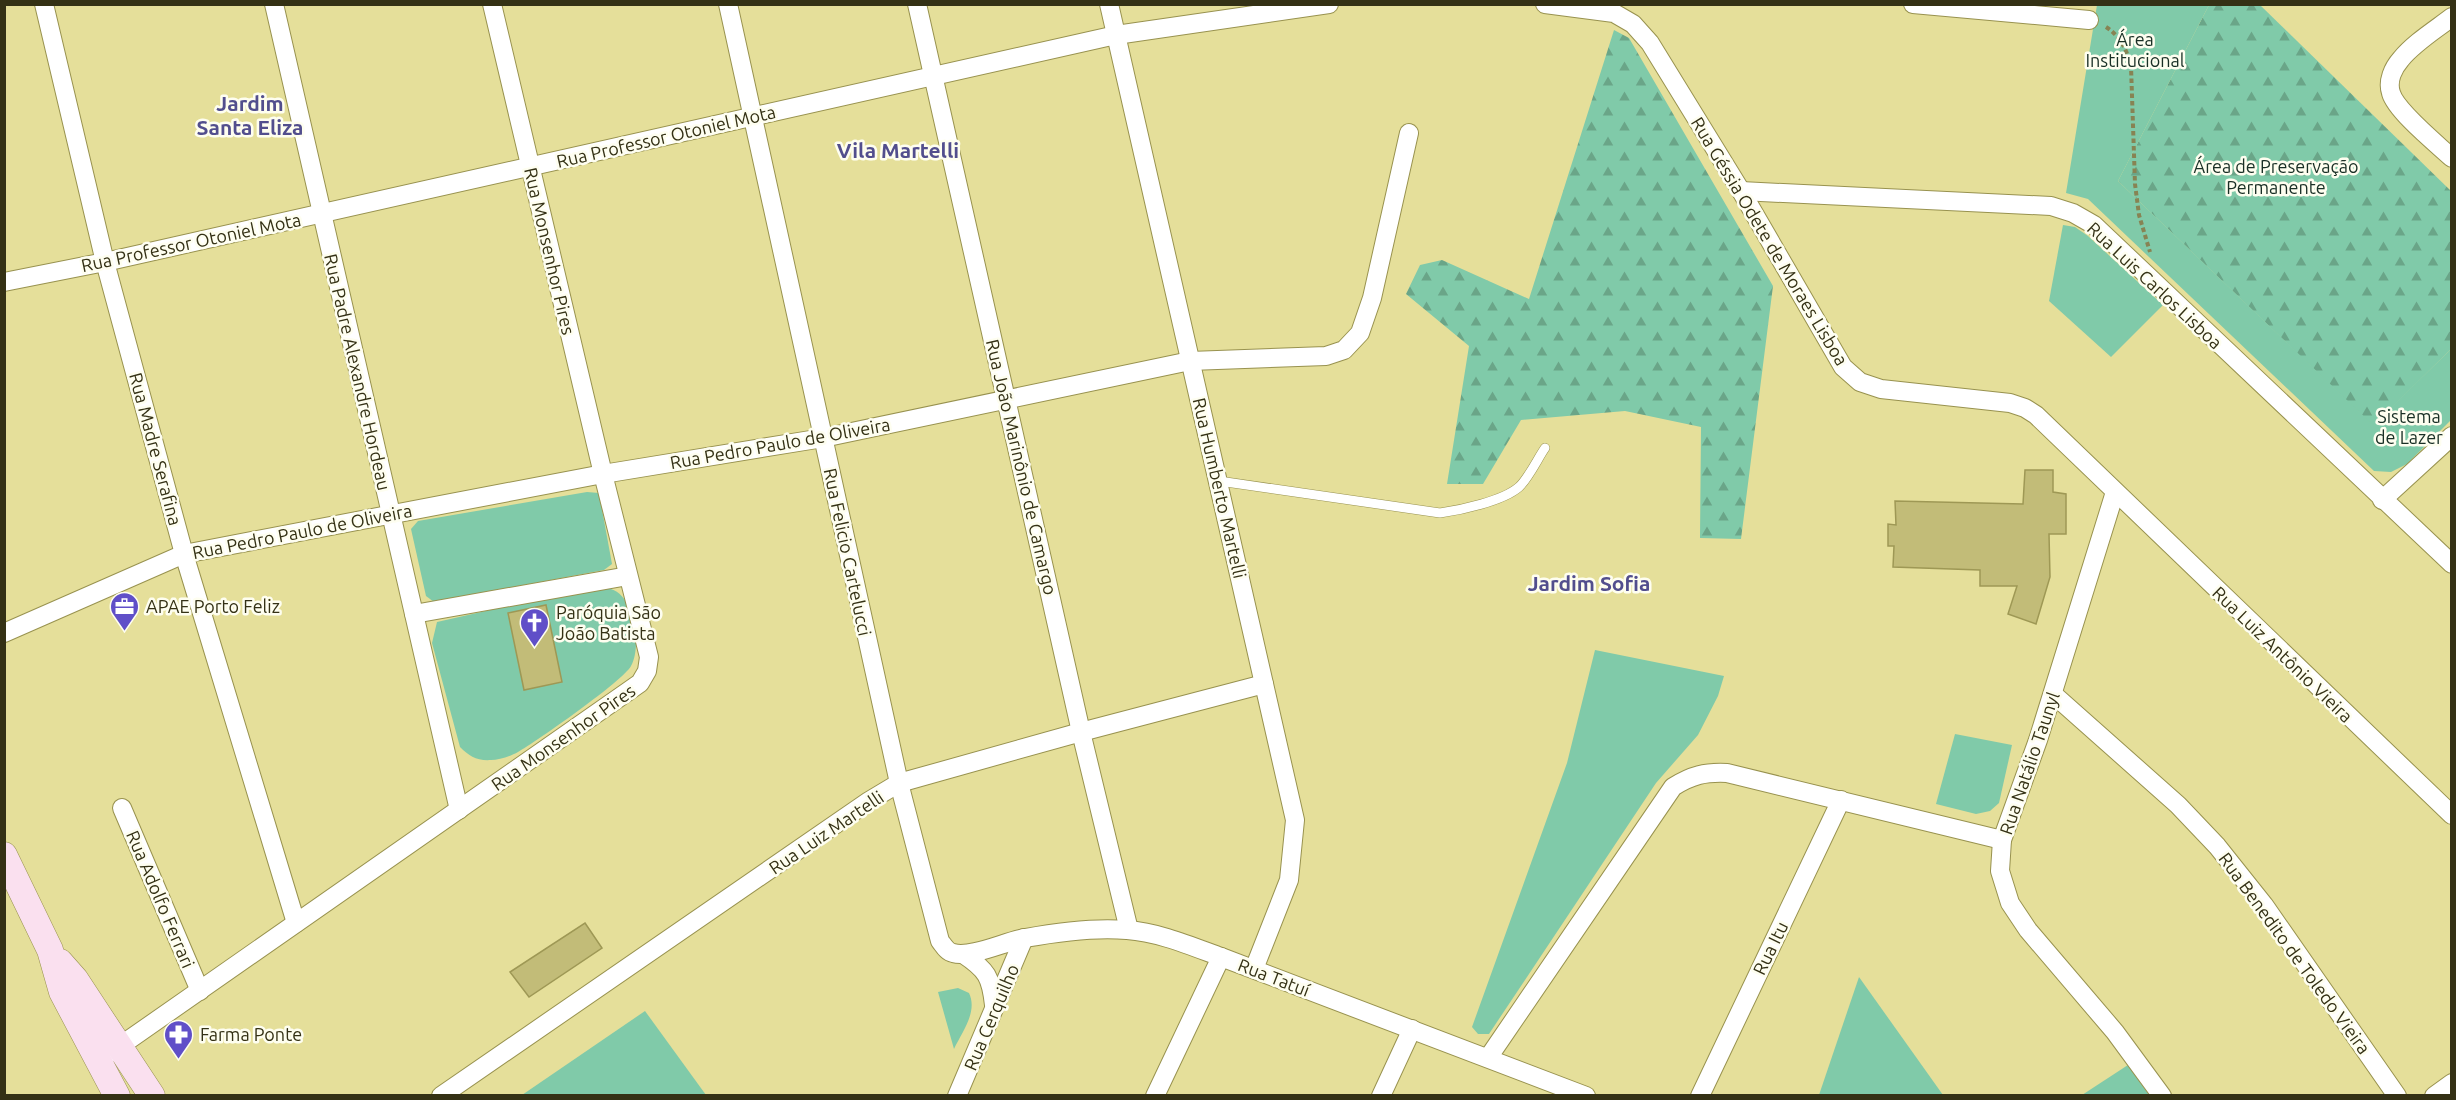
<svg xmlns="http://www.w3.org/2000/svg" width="2456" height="1100" font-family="Ubuntu,sans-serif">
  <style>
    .forest { fill: url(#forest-firs) }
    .park { fill: #80caa9 }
    .building { fill: #c2bc78; stroke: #9e9855; stroke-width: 1.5 }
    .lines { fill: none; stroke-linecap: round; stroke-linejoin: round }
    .lane-casing { stroke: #98924f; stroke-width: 10 }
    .street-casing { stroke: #98924f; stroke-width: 20 }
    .secondary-casing { stroke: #98924f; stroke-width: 27 }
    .path { stroke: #878353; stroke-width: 4; stroke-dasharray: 4.5 3; stroke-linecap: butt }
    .lane { stroke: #fff; stroke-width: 9 }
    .street { stroke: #fff; stroke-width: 18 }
    .secondary { stroke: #fae0ef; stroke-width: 26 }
    .labels { text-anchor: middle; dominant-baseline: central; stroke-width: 5; stroke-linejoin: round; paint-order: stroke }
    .park-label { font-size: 18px; fill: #192f25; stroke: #fefef0 }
    .street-label { font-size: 18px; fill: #343115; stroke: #fefef0 }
    .poi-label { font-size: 18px; fill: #343115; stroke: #fefef0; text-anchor: start }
    .quarter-label { font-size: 21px; font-weight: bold; fill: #524e8d; stroke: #fefef0 }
  </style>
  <defs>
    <pattern id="forest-firs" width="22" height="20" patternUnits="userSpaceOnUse" patternTransform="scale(1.5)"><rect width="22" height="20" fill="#80caa9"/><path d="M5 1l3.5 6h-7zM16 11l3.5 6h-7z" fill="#6aa588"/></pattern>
  </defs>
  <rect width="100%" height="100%" fill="#e5df9a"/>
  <!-- forest -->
  <g class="forest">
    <path d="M2209,5H2260L2451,191V349L2373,426L2118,181Z"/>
    <path d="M1614,30L1629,38L1773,286L1741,539L1700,538L1701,427L1625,411L1521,420L1483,484H1447L1469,346L1406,294L1420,265L1442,260L1529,299Z"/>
  </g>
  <!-- park -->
  <g class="park">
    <path d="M2097,5H2209L2118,181L2373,425L2451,349V420L2407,464L2391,472L2374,471L2088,199L2066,193Z"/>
    <path d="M2063,225L2075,227L2088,236L2163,305L2111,357L2049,301Z"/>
    <path d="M587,492L599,493L612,564L604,570L434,602L426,596L411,529L418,521Z"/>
    <path d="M588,588C595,588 605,587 611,589C635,596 642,647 631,666C624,680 536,742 518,752C511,756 499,760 491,760C477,761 469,756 460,747L432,643L437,622Z"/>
    <path d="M1595,650L1724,676L1718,696L1698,735L1656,783L1489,1034H1478L1472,1027L1567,763Z"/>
    <path d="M1955,734L2012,745L1999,803L1990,811L1976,814L1936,804Z"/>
    <path d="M1859,977L1943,1095H1819Z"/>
    <path d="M958,988L969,993C978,1012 962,1032 954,1049L938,992Z"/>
    <path d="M645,1011L706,1095H522Z"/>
    <path d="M2128,1065L2149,1095H2082Z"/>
  </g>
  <!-- building -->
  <g class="building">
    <path d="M2025,470H2053V492L2066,494V534H2049L2050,577L2036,624L2008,614L2017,586H1980V570L1893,567L1894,546H1888V524L1896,525L1895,501L2023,504Z"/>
    <path d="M546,605L562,682L524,690L508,613Z"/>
    <path d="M585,923L602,948L529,997L510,972Z"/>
  </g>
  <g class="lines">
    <defs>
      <path id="lane" d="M1219,481L1440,513C1461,510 1503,501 1519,487C1528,479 1538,458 1545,448"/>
      <g id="street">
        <path d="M44,4L105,262L184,554L296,923"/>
        <path d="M274,4L459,810"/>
        <path d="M728,4L899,783L940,941C944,946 947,952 953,953C972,958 1006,941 1025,938C1058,932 1094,927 1127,930C1158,932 1191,946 1221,957L1586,1096"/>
        <path d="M917,4L1081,732L1129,930"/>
        <path d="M1109,4L1295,820L1289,880L1254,969"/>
        <path d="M1545,4L1614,13L1633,24L1650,43L1741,191L1843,367L1860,382L1881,389L2010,403L2025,408L2036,415L2452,815"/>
        <path d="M1913,4L2089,20"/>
        <path d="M2452,17C2435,30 2414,43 2401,59C2393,68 2387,81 2391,93C2396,111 2437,144 2452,158"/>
        <path d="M1741,191L2051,206L2073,213L2094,225L2452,564"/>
        <path d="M4,282L105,262L1116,35L1329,4"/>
        <path d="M2115,492L2038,740L2002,840L2000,871L2010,903L2028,930L2115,1032L2162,1096"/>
        <path d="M2382,500L2452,436"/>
        <path d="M414,614L628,576"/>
        <path d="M4,633L184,554L603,474L823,438L1190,361L1326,356L1344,350L1360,333L1372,298L1409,133"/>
        <path d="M2053,694L2178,805L2217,846L2264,905L2397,1096"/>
        <path d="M122,808L200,991"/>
        <path d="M963,954C987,970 991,977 994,1005"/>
        <path d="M110,1053L640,683L647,671L649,657L603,474L492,4"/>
        <path d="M1488,1058L1673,787C1692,775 1705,772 1727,773L2002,840"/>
        <path d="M441,1096L869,801L899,783L1081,732L1264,684"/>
        <path d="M957,1096L1024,938"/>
        <path d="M1155,1096L1221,957"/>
        <path d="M1381,1096L1412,1029"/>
        <path d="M1700,1096L1841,800"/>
        <path d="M2434,1096L2452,1083"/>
      </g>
      <g id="secondary">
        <path d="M4,855L50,950L62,992L117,1096"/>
        <path d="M60,962L75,979L152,1096"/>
      </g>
    </defs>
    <!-- lane casing -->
    <use href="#lane" class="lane-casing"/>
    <!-- street casing -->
    <use href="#street" class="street-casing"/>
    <!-- secondary casing -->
    <use href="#secondary" class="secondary-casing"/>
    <!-- path -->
    <path class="path" d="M2106,27C2120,36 2127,50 2131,66L2135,184L2139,215L2150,252"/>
    <!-- lane -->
    <use href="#lane" class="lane"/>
    <!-- street -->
    <use href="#street" class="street"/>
    <!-- secondary -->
    <use href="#secondary" class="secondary"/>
  </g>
  <!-- icons -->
  <defs>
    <symbol id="office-pin" viewBox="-11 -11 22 30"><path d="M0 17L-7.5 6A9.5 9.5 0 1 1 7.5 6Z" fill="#604fc8" stroke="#fefef0"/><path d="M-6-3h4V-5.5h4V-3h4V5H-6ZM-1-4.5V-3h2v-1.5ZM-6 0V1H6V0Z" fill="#fff"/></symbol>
    <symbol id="church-pin" viewBox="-11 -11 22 30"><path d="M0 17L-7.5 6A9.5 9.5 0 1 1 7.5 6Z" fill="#604fc8" stroke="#fefef0"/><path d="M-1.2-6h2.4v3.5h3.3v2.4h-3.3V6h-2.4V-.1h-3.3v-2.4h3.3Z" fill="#fff"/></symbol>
    <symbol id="pharmacy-pin" viewBox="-11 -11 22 30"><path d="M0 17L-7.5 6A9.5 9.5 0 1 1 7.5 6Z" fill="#604fc8" stroke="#fefef0"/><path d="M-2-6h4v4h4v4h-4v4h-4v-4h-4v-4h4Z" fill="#fff"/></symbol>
  </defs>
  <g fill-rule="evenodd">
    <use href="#office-pin" x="108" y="590" width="33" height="45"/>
    <use href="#church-pin" x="518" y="606" width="33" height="45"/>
    <use href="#pharmacy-pin" x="162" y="1018" width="33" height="45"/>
  </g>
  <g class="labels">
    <!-- park labels -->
    <g class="park-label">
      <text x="2135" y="39">Área<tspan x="2135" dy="21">Institucional</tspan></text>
      <text x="2276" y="166">Área de Preservação<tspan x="2276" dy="21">Permanente</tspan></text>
      <text x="2409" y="416">Sistema<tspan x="2409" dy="21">de Lazer</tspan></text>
    </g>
    <!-- street labels -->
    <g class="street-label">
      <text transform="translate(666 136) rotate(-13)">Rua Professor Otoniel Mota</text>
      <text transform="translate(1770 241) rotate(59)">Rua Géssia Odete de Moraes Lisboa</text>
      <text transform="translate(191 242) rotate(-12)">Rua Professor Otoniel Mota</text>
      <text transform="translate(550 251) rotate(77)">Rua Monsenhor Pires</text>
      <text transform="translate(2155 285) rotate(43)">Rua Luis Carlos Lisboa</text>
      <text transform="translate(358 372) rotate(77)">Rua Padre Alexandre Hordeau</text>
      <text transform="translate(780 443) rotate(-10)">Rua Pedro Paulo de Oliveira</text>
      <text transform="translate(156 449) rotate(75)">Rua Madre Serafina</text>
      <text transform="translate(1022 467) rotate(77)">Rua João Marinônio de Camargo</text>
      <text transform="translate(1220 488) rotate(77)">Rua Humberto Martelli</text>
      <text transform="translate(302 531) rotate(-11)">Rua Pedro Paulo de Oliveira</text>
      <text transform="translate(848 552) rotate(78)">Rua Felicio Cartelucci</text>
      <text transform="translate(2283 654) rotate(44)">Rua Luiz Antônio Vieira</text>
      <text transform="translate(563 737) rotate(-35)">Rua Monsenhor Pires</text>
      <text transform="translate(2029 763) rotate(-71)">Rua Natálio Taunyl</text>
      <text transform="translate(826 832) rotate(-34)">Rua Luiz Martelli</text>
      <text transform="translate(161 899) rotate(67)">Rua Adolfo Ferrari</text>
      <text transform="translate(1770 948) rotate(-64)">Rua Itu</text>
      <text transform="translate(2295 953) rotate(54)">Rua Benedito de Toledo Vieira</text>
      <text transform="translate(1274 977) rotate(21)">Rua Tatuí</text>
      <text transform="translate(991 1017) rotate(-67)">Rua Cerquilho</text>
    </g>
    <!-- poi labels -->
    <g class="poi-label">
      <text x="146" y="606">APAE Porto Feliz</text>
      <text x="556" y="612">Paróquia São<tspan x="556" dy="21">João Batista</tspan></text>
      <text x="200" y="1034">Farma Ponte</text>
    </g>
    <!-- quarter labels -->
    <g class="quarter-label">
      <text x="250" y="103">Jardim<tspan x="250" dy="24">Santa Eliza</tspan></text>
      <text x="898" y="150">Vila Martelli</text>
      <text x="1589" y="583">Jardim Sofia</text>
    </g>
  </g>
  <!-- border -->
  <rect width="2456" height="1100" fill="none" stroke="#343115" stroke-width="12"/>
</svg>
